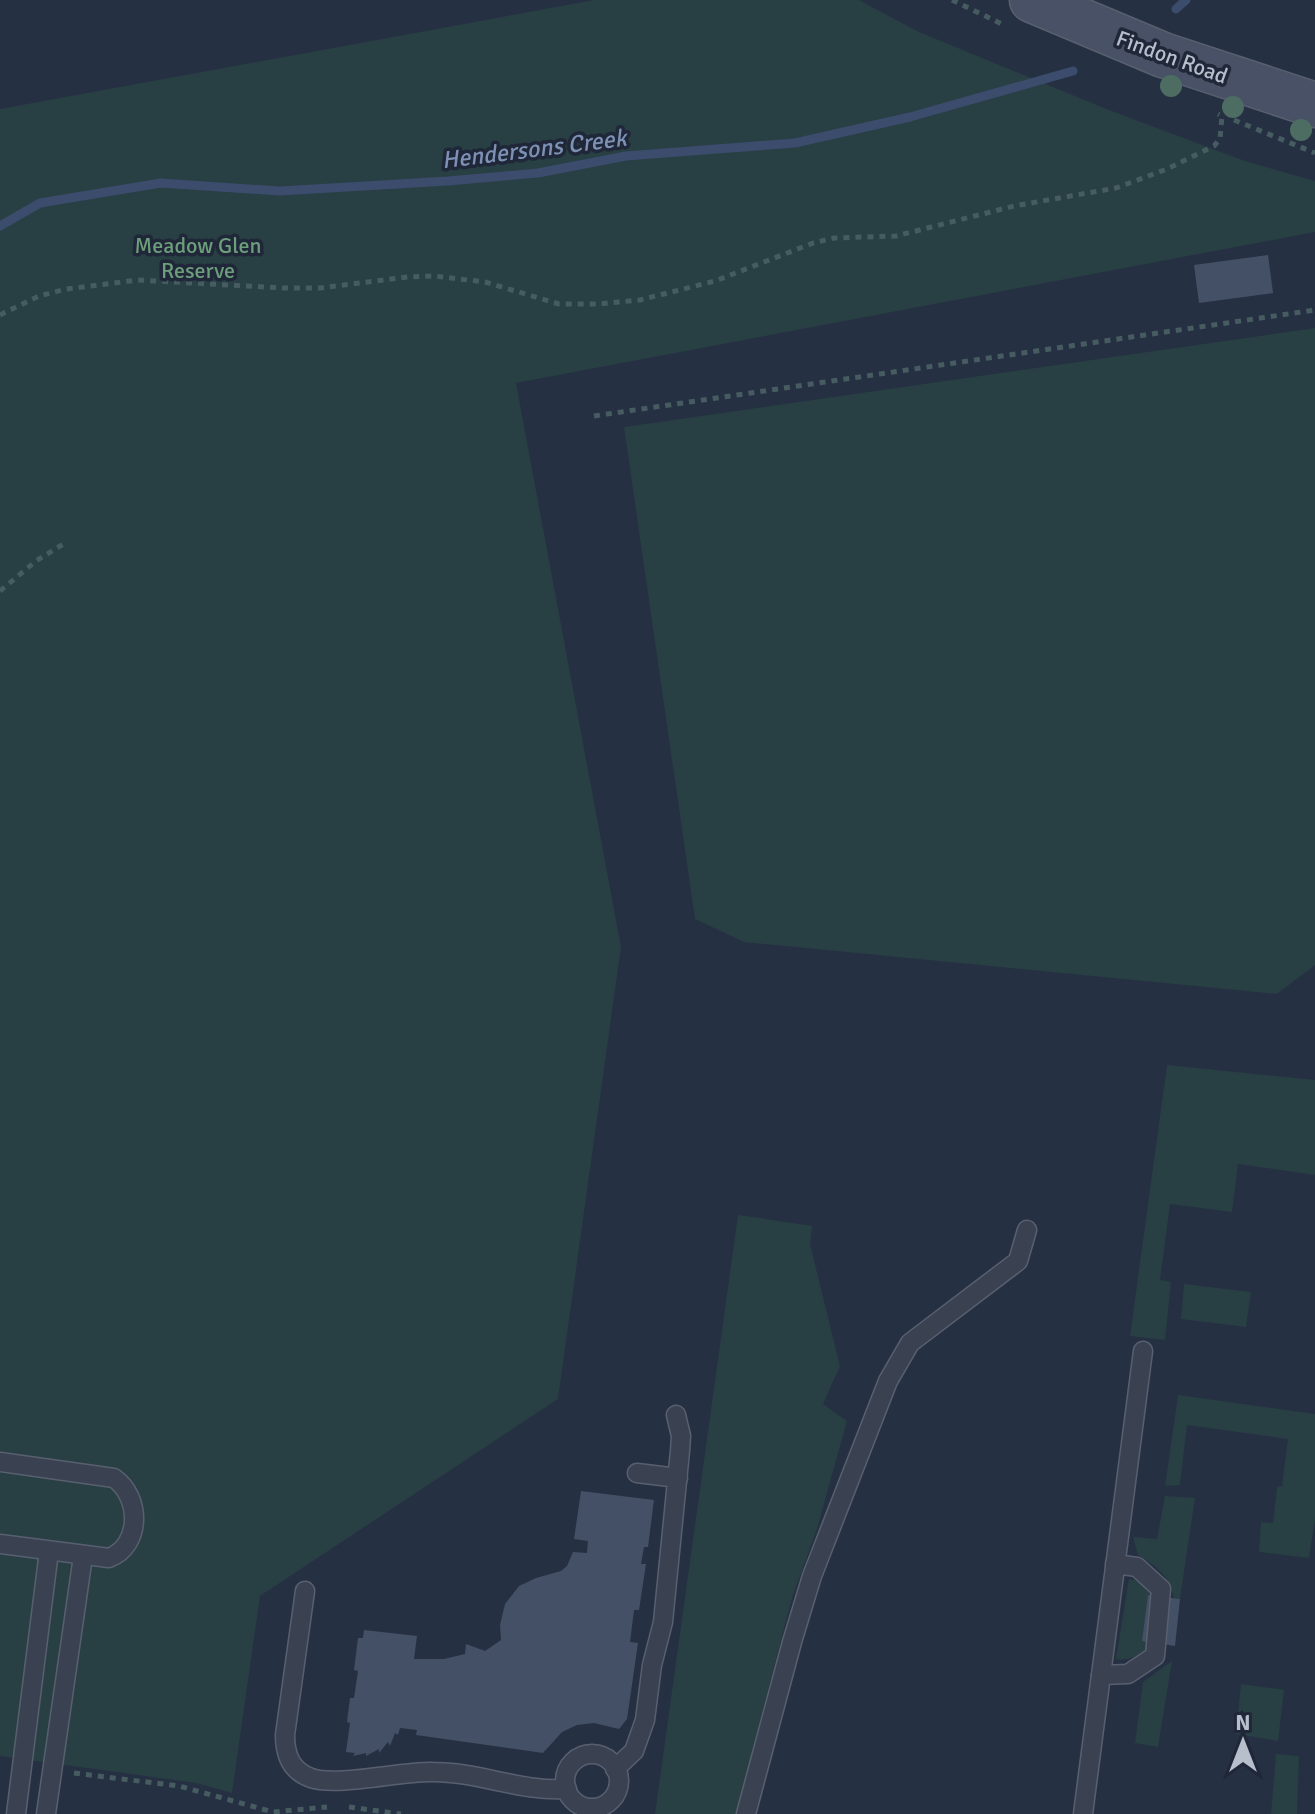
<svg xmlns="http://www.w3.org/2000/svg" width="1315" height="1814" font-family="Signika,sans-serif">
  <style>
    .green { fill: #283f44 }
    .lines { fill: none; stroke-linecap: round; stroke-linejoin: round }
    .stream { stroke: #3b4c6c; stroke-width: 9 }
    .building { fill: #445065 }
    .lane-casing { stroke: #58606f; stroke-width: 21 }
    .secondary-casing { stroke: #58606f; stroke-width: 47 }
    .path { stroke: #465c60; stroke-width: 5; stroke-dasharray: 6 6; stroke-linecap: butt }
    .lane { stroke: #3a4252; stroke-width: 18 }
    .secondary { stroke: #485165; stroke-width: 44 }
    .tree { fill: #4d6c62 }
    .labels { text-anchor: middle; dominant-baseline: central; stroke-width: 7; stroke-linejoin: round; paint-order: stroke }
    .street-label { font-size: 22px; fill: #b7becc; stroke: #1f2738 }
    .park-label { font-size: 22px; fill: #6d9e7c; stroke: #1f2738 }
    .water-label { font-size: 24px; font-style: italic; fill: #7d91b4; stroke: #1f2738 }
  </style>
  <rect width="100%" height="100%" fill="#263043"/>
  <!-- green -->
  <g class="green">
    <path d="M594,0H859L919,32L1109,110L1245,161L1315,181V232L516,383L621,947L558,1399L260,1596L232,1793L196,1783L0,1756V109Z"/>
    <path d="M1315,328V965L1277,994L744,942L695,919L624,427Z"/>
    <path d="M1167,1065L1315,1080V1175L1238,1164L1232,1212L1170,1204L1160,1280L1171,1282L1165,1340L1130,1336Z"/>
    <path d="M738,1215L812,1226L810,1244L840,1366L823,1404L847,1421L817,1529L792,1598L736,1814H655Z"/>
    <path d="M1184,1284L1251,1292L1246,1327L1181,1319Z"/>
    <path d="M1178,1395L1315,1414V1519L1309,1558L1259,1552L1261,1522L1273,1523L1277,1487L1282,1486L1288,1439L1187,1425L1180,1485L1165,1486Z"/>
    <path d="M1165,1496L1195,1498L1180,1599L1174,1598C1168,1575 1158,1567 1138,1555L1133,1537L1157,1539Z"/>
    <path d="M1129,1579L1142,1581L1152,1595H1149L1146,1650C1136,1656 1128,1661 1116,1659Z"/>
    <path d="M1172,1661L1158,1747L1135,1743L1143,1682Z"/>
    <path d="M1241,1684L1284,1690L1278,1741L1236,1734Z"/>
    <path d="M1276,1754L1299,1756L1297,1814H1271Z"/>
  </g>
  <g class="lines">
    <!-- stream -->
    <g class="stream">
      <path d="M1176,9L1186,0"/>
      <path d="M0,226L40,203L161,183L280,191L448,181L538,173L626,156L795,143L910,117L1073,71"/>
    </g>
  </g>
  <!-- building -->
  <g class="building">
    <path d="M1268,255L1273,293L1199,303L1194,265Z"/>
    <path d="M581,1491L654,1500L648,1547H644L641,1564H646L639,1610H634L630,1642L638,1643L627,1719L619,1729L594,1723L577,1725L562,1732L543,1753L416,1735L417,1730L400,1728L398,1735L395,1733L390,1746L388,1742L379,1753V1749L366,1756V1753L353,1756L355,1753L346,1752L350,1723L347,1722L350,1698H354L358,1671L354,1670L358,1638H363L364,1630L417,1636L414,1659H444L465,1654L466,1644L485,1651L501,1640L500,1625L505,1604L519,1586L536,1578L561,1571L567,1566L573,1552L587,1553L588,1541L574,1539Z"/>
    <path d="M1148,1595L1180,1599L1175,1646L1142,1641Z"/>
  </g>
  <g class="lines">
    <defs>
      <g id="lane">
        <path d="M0,1462L114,1478C141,1497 142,1545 109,1558L0,1544"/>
        <path d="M637,1473L678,1478"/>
        <path d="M305,1591L285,1735C285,1755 291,1771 311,1778C338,1787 401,1771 433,1772C479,1772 521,1792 567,1789"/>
        <path d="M1101,1675L1128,1674L1155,1656L1161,1589L1137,1567L1115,1564"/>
        <circle cx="592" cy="1781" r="27"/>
        <path d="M615,1769L634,1751L645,1720L652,1665L663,1622L680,1451L681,1436L676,1415"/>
        <path d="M16,1814L49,1551"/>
        <path d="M46,1814L83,1556"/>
        <path d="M746,1814L792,1642L812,1576L888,1381L910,1343L1018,1261L1027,1230"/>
        <path d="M1083,1814L1143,1351"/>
      </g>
      <path id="secondary" d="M1032,0L1163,55L1315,105"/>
    </defs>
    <!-- lane casing -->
    <use href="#lane" class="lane-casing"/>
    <!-- secondary casing -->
    <use href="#secondary" class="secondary-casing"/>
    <!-- path -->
    <g class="path">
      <path d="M952,0L1006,26"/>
      <path d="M1234,120L1315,153"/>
      <path d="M0,315L39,296L66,289L138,280L283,288H320L408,277L434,276L485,282L559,304H598L640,300L715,281L813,243L834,238L896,236L1014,206L1116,188L1167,169L1214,146L1220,139L1222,116L1218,114"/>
      <path d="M594,416L1315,310"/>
      <path d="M0,591L36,561L65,543"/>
      <path d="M74,1773L179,1786L273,1812L327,1807"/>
      <path d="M349,1807L401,1814"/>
    </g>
    <!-- lane -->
    <use href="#lane" class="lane"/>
    <!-- secondary -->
    <use href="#secondary" class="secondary"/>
  </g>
  <!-- trees -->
  <g class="tree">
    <circle cx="1171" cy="86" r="11"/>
    <circle cx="1233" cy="107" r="11"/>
    <circle cx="1301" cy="130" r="11"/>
  </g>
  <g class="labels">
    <!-- street labels -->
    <g class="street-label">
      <text transform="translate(1172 57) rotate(20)">Findon Road</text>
    </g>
    <!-- park labels -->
    <g class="park-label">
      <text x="198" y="245">Meadow Glen<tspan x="198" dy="25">Reserve</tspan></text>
    </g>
    <!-- water labels -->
    <g class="water-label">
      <text transform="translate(534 149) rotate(-7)">Hendersons Creek</text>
    </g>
  </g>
  <!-- north arrow -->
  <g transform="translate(1243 1742)" stroke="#1f2738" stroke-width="6" paint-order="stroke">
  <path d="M0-6L14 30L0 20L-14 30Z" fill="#b7becc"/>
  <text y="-12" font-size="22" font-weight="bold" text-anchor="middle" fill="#b7becc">N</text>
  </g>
</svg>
